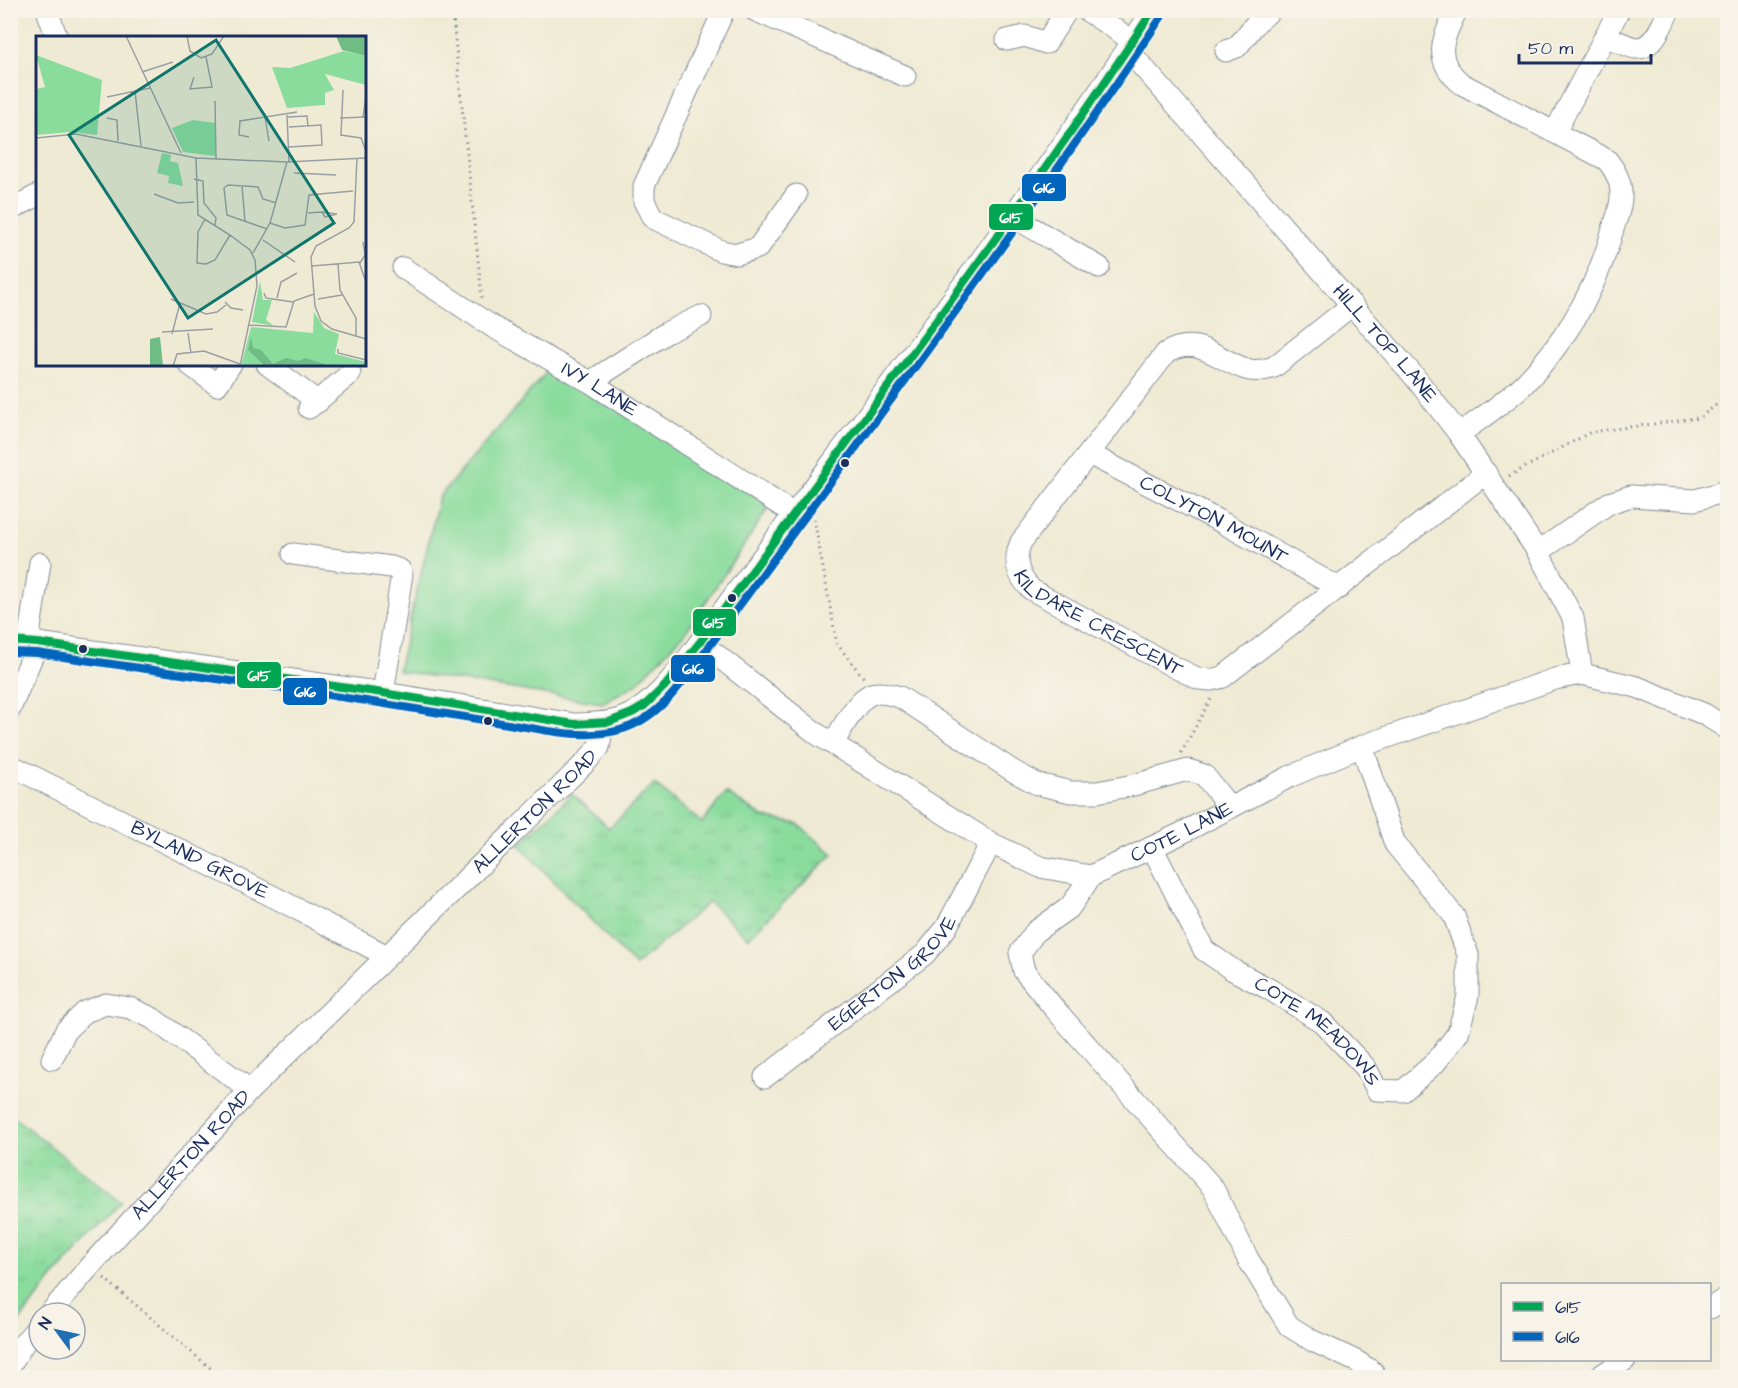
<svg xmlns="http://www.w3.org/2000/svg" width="1738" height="1388" font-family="'Architects Daughter',sans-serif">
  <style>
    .grass { fill: url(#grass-tufts); stroke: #52867e; stroke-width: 1.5 }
    .park { fill: #8adc9d; stroke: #52867e; stroke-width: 1.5 }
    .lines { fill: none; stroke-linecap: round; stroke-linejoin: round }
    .minor-casing { stroke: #858c98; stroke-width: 23 }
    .path { stroke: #858c98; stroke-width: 3; stroke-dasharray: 1.5 4.5; stroke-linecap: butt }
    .minor { stroke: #fff; stroke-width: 21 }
    .bus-1-casing { stroke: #f7f3e8; stroke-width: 12 }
    .bus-2-casing { stroke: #f7f3e8; stroke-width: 12 }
    .bus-1 { stroke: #00a651; stroke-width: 8 }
    .bus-2 { stroke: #0065bd; stroke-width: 8 }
    .bus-dot { fill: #1b2f5e; stroke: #f7f3e8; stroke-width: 2 }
    .labels { text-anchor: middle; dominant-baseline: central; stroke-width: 4.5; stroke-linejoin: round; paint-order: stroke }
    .street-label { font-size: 20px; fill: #1b2f5e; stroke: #f7f3e8 }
    .inset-road { fill: none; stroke: #9a9fa4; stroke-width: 1.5 }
    .view { fill: #0f766e; fill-opacity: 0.15; stroke: #0f766e; stroke-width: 3 }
    .inset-edge { fill: none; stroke: #1b2f5e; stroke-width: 3 }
    .line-badge { stroke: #f7f3e8; stroke-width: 2 }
    .badge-label { font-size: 16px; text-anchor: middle; font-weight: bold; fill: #fff }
  </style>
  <defs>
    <pattern id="grass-tufts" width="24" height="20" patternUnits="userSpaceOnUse" patternTransform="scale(1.5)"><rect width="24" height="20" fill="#8adc9d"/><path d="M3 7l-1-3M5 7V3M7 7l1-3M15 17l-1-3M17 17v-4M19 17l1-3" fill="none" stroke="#76bd8a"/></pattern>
  </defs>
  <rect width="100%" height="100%" fill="#f7f3e8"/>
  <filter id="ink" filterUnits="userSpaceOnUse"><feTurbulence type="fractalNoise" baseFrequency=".0167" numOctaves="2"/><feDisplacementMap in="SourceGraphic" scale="12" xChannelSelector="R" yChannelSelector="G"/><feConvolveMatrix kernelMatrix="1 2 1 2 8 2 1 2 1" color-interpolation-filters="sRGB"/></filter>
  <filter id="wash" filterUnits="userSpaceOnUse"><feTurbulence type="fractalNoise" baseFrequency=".008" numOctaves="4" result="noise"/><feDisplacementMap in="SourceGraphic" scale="24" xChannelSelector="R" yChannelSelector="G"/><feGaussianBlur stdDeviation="1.35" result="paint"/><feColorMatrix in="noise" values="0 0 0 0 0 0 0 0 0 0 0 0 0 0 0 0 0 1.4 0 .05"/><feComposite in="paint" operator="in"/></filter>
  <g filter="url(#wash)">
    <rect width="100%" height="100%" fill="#efead3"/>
    <!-- grass -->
    <g class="grass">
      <path d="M654,784L702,823L726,793L763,817L798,824L833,854L748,938L709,902L635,966L519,845L572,794L609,828Z"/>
      <path d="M11,1115L121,1202L56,1274L11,1332Z"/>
    </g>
    <!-- park -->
    <path class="park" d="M552,366L770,506L685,633L635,685L602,703L398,671L439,497Z"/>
  </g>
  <g filter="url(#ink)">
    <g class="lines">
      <defs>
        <g id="minor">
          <path d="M47,10L57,38"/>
          <path d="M724,10L644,186V201L653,218L721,251L737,254L758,248L796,195"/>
          <path d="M754,10L905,76"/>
          <path d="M1086,10L1133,41"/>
          <path d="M1457,10C1442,39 1432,60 1462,84L1607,160C1615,170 1621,180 1621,193C1622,205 1617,217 1613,229C1597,287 1567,340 1525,383C1505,403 1481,418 1459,434"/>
          <path d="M1605,36C1613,39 1628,47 1636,48C1654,49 1663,23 1669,10"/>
          <path d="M1007,40L1025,36L1046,43L1067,10"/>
          <path id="s1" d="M1128,50L1414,376L1459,434L1538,552L1573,618L1582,674"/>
          <path d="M1226,51L1237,47L1257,22L1271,10"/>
          <path d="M1555,132L1619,10"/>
          <path d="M10,210L38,195"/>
          <path d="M1012,216L1099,267"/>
          <path id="s2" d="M403,268L493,327L590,382L794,514"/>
          <path id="s3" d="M1352,305L1274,367C1265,370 1255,372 1246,369C1217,360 1198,334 1166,353L1021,542C1013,560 1017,576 1032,590L1174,667L1199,679L1211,680L1223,677L1486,473"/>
          <path d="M189,364L217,385L231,364"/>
          <path d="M267,364L318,402"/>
          <path d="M590,382L666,333L701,316"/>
          <path d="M309,408L350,374"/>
          <path id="s4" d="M1089,454L1225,524L1339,588"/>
          <path d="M1538,552L1609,503L1631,496L1695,500L1720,493L1728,489"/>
          <path d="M293,554L391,567L400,570L402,574L383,693"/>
          <path d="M10,641L38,643L383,693L574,724C590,723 605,724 620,719C654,707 679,670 700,642C852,433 1012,228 1153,10"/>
          <path d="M28,642L40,563"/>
          <path id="s5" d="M700,642L817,734L991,843L1040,867L1091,876L1178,835L1289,777L1362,746L1555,679L1582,674L1637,687L1704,714L1728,729"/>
          <path d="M10,709L38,643"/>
          <path d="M833,744C841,730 856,700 871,694C880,691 891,695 900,697L1013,771L1037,784L1071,792H1097L1134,785L1188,770L1204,775L1230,808"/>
          <path id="s6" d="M10,765L278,899L387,956"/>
          <path id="s7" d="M1152,847L1204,950L1233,970L1269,989L1322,1022L1366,1068L1377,1090L1403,1091L1436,1062L1458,1033L1468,996V955L1454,916L1395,844L1362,746"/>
          <path d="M1091,876L1070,907L1036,931L1020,953L1024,971L1053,1007L1213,1188L1248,1259L1289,1326L1313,1341L1356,1361L1373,1372L1377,1378"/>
          <path d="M52,1059L66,1030L85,1012L106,1004L130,1008L152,1018L250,1090"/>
          <path id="s8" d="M765,1077L925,954L946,928L991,843"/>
          <path d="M1710,1308L1728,1297"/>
          <path id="s9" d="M50,1313L90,1266L250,1090L586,762L599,747L603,723"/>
          <path d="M10,1365L24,1343L39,1325"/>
          <path d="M1597,1378L1625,1360"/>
        </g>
      </defs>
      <!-- minor casing -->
      <use href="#minor" class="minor-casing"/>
      <!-- path -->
      <g class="path">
        <path d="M452,10L482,298"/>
        <path d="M1509,476L1591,432L1699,418L1728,396"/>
        <path d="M814,519L837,644L864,678"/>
        <path d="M1181,753L1211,699"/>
        <path d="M104,1278L222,1378"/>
      </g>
      <!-- minor -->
      <use href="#minor" class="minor"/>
      <defs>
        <path id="bus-1" d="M10,641L38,643L383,693L574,724L609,722L632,713L644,706L665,686L700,642C853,433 1010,227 1153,10"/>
        <path id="bus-2" d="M10,652L37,653C155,671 274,686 391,705C430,711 469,718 508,724C544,730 583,740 620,730C660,719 685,679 708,648C862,439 1018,232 1162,16"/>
      </defs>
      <!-- bus-1 casing -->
      <use href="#bus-1" class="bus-1-casing"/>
      <!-- bus-2 casing -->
      <use href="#bus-2" class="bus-2-casing"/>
      <!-- bus-1 -->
      <use href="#bus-1" class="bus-1"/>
      <!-- bus-2 -->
      <use href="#bus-2" class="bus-2"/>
    </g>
  </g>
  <!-- markers -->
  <g class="bus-dot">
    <circle cx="845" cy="463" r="5"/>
    <circle cx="732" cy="598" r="5"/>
    <circle cx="83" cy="649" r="5"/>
    <circle cx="488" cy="721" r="5"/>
  </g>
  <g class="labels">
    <!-- street labels -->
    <g class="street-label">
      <text stroke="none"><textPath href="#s1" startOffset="390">HILL TOP LANE</textPath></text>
      <text stroke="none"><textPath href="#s2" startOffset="231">IVY LANE</textPath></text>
      <text stroke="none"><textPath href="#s4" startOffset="141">COLYTON MOUNT</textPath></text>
      <text stroke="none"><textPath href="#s3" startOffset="579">KILDARE CRESCENT</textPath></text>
      <text stroke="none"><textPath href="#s9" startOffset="698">ALLERTON ROAD</textPath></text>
      <text stroke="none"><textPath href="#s5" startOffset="561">COTE LANE</textPath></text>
      <text stroke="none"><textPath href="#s6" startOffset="212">BYLAND GROVE</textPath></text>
      <text stroke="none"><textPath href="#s8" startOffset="165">EGERTON GROVE</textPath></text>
      <text stroke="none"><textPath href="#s7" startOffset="256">COTE MEADOWS</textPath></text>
      <text stroke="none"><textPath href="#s9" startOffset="212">ALLERTON ROAD</textPath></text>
    </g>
  </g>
  <!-- overview -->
  <g transform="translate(36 36)">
    <rect width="330" height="330" fill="#efead3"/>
    <path d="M308,15L330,20V49L289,38L298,54L289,57V69L251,72L236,31L254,32ZM0,19L66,44L61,99L35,96L0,99V53L9,51ZM126,117L135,119L134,125L142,127L147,150L132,147L133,140L121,137ZM224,245L227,264H236L230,284L238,290L216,286ZM278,276L288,292L303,298L299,318L330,326V330H205L215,291L277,297Z" fill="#8adc9d"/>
    <path d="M300,0H330V20L306,14ZM124,301L127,330H114V303ZM215,301L217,312L225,314L237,328L250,322L262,325L269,322L295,330H229L212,314Z" fill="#6fbc84"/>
    <path d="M157,84L179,87V120L147,116L136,92Z" fill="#8adc9d"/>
    <path class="inset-road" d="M90,0L145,117M151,0L154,15L165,22L176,18L188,0M106,36L137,26M158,41L154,53L176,51L170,21M307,54L305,99L325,102L330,115M99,55L105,110M71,61L114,52M179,65L180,123M251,79L253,126M229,81L233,105M252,81L271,80L272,90M327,81L330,60M71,82L81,84L82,105M304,82L330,81M253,91L285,89L286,109L253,111M213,101L203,99L204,85L261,76M0,102L40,98L160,122L251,126L330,122M160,122L162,179L194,199L214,214L219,224L221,250L204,330M321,122L318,186L313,192L280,210L275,221L279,270L285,285L296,293L330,303M258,137L300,139M158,143L167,145L168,167L180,182L179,189M206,150L209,185M118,158L142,167L158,166M272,177L286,176L289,181L301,178L286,176M169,183L162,196L161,227L170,228L179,224L194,199M234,187L249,192L269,189L273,159L317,155M231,193L191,179L188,152L192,149L222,151L227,163L240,167M227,204L259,226M217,217L234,187L251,126M324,227L329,219L327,206M302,228L304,254L320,282V300M276,230L323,226L330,246M228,257L230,262L257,266M241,262L245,246L261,237M135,263L170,278L181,276L190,269M282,263L306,259M189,266L195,272L207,274M213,289L250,291L258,265L278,258M126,296L177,293M152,297L155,317M136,298L144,267M302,313V317L330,324M137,330L141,318L168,315L204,328"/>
    <path class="view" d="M180,4L298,187L152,282L33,99Z"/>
    <rect width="330" height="330" class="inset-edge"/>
  </g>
  <g class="line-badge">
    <rect x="1021" y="173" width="46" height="29" rx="6" fill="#0065bd"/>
    <rect x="988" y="203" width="46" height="28" rx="6" fill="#00a651"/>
    <rect x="692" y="608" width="45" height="29" rx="6" fill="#00a651"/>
    <rect x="670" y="654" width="46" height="29" rx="6" fill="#0065bd"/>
    <rect x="236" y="661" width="46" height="28" rx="6" fill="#00a651"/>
    <rect x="282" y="677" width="46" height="29" rx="6" fill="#0065bd"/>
  </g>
  <g class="badge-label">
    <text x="1044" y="193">616</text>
    <text x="1011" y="223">615</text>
    <text x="714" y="628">615</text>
    <text x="693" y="674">616</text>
    <text x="259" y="681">615</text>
    <text x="305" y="697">616</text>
  </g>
  <!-- margin -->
  <rect width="1738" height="1388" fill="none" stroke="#f7f3e8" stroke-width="36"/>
  <!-- legend -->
  <rect x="1501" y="1283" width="210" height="78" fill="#f7f3e8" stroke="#9fa5b1" stroke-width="1.5"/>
  <rect x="1513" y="1302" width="30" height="9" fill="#00a651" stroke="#9fa5b1" stroke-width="1.5"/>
  <text x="1555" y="1313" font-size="18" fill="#1b2f5e">615</text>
  <rect x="1513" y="1332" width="30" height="9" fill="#0065bd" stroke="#9fa5b1" stroke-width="1.5"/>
  <text x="1555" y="1343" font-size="18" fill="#1b2f5e">616</text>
  <!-- north arrow -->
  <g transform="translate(57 1331) rotate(303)"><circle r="28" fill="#f7f3e8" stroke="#9fa5b1" stroke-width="1.5"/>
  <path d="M0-4.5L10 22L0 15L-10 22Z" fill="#1f6fb2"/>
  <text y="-9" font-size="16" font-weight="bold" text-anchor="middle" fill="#1b2f5e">N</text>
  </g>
  <!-- scale -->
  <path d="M1519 54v9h132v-9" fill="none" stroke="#1b2f5e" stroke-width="3"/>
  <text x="1528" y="54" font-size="18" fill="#1b2f5e" stroke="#f7f3e8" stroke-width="4.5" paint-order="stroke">50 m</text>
</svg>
